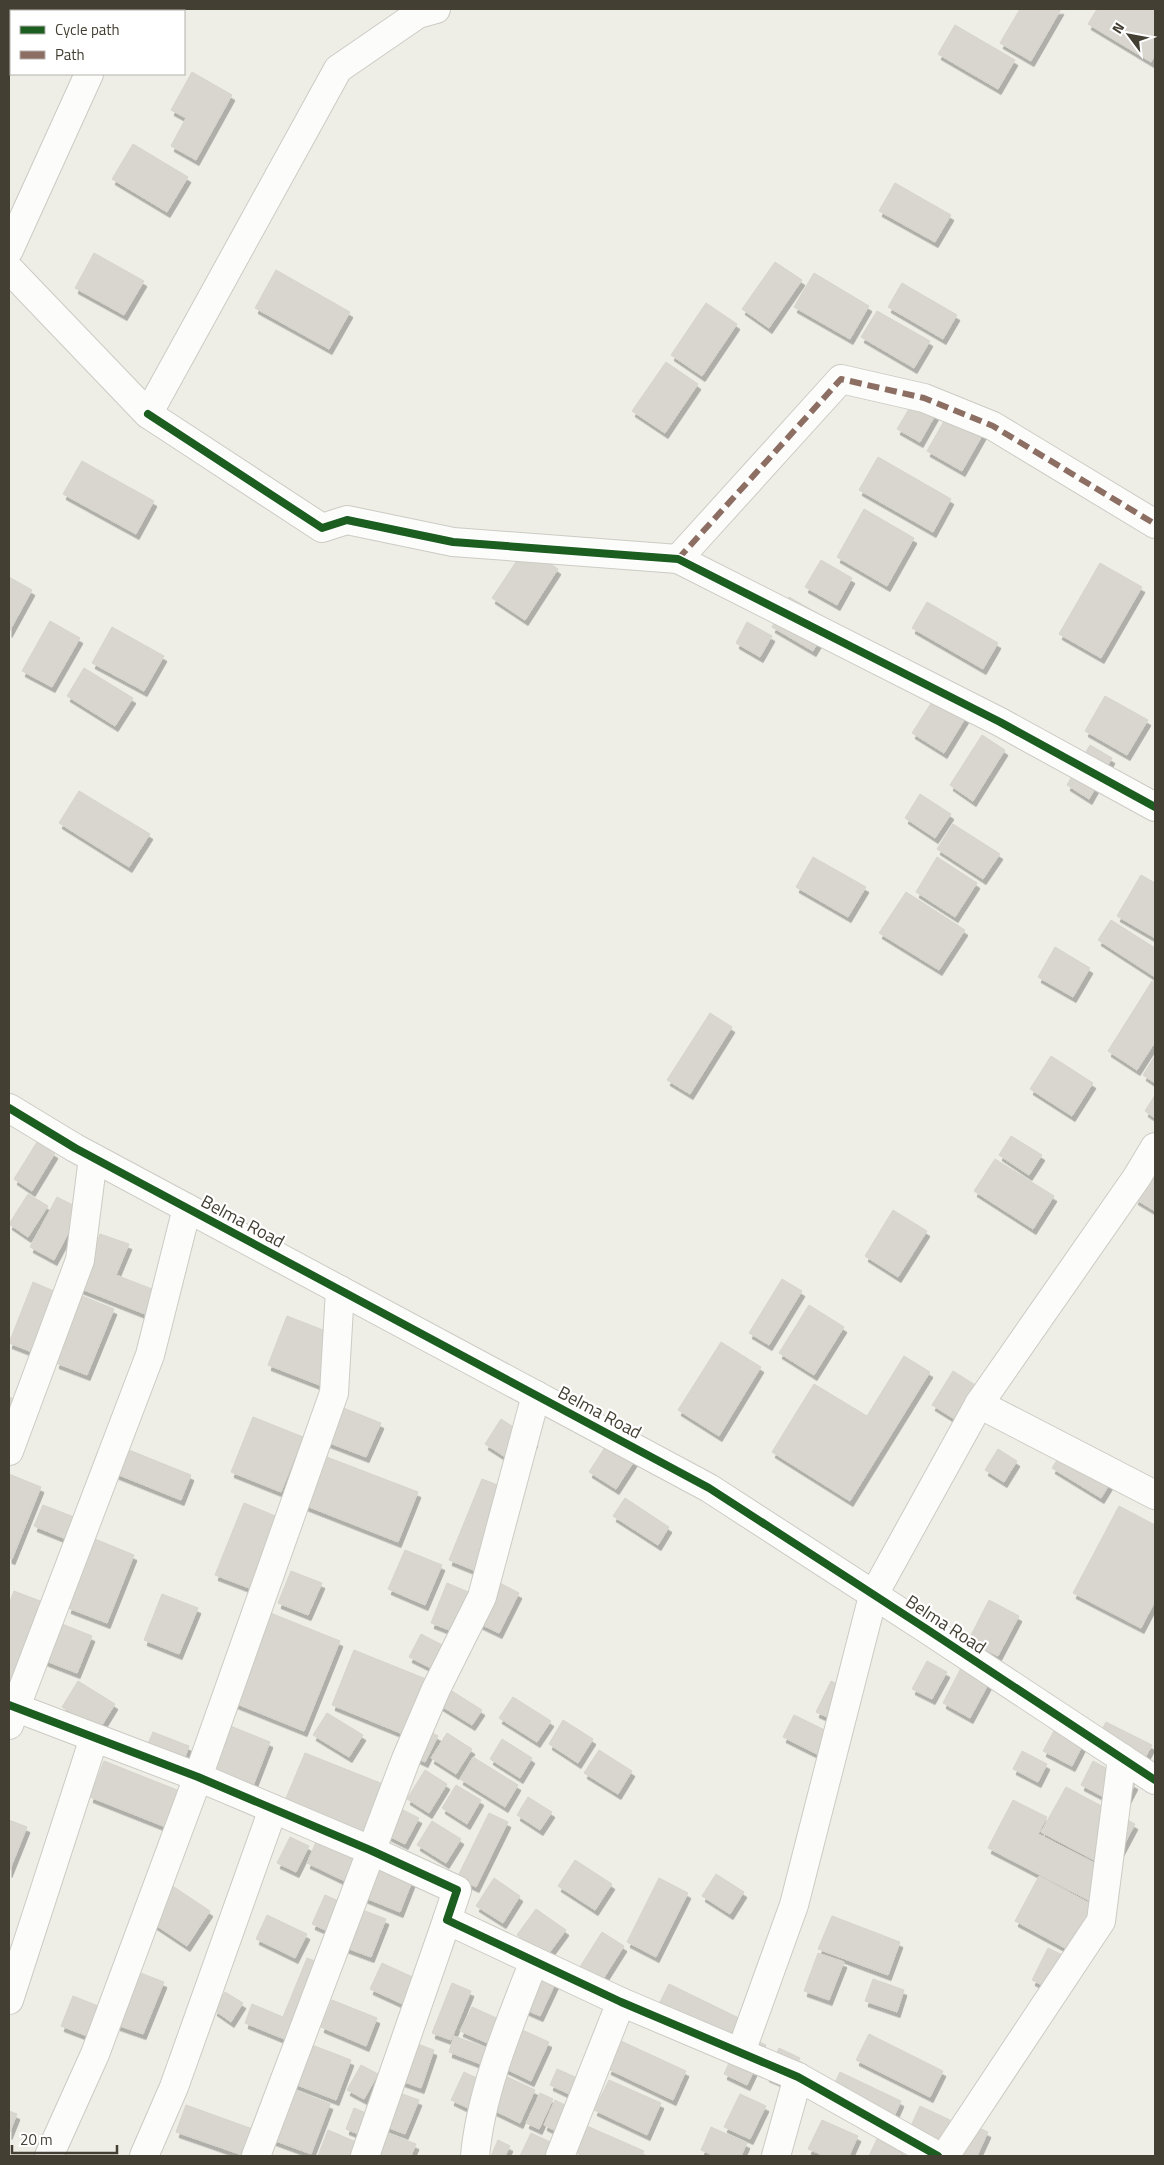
<svg xmlns="http://www.w3.org/2000/svg" width="1164" height="2165" font-family="'Titillium Web',sans-serif">
  <style>
    .building { fill: #d8d6cf; stroke: #d6d4cc; filter: url(#shadow) }
    .lines { fill: none; stroke-linecap: round; stroke-linejoin: round }
    .street-casing { stroke: #cccbc4; stroke-width: 30 }
    .street { stroke: #fcfcfb; stroke-width: 28 }
    .quiet { stroke: #8d6e63; stroke-width: 6; stroke-dasharray: 12 6; stroke-linecap: butt }
    .cycleway-casing { stroke: #fff; stroke-width: 11 }
    .cycleway { stroke: #1b5e20; stroke-width: 8 }
    .labels { text-anchor: middle; dominant-baseline: central; stroke-width: 4.5; stroke-linejoin: round; paint-order: stroke }
    .street-label { font-size: 18px; fill: #443f33; stroke: #fff }
  </style>
  <defs>
    <filter id="shadow"><feDropShadow dx="3" dy="5.5" stdDeviation="0" flood-color="#0004"/></filter>
  </defs>
  <rect width="100%" height="100%" fill="#eeede6"/>
  <!-- building -->
  <g class="building">
    <path d="M44,9H98L102,11H48Z"/>
    <path d="M1020,9H1061L1031,61L1000,43Z"/>
    <path d="M1097,9H1155V55L1151,62L1088,24Z"/>
    <path d="M955,25L1015,60L998,89L938,54Z"/>
    <path d="M192,72L232,95L196,160L171,146L186,118L171,110Z"/>
    <path d="M133,144L188,177L167,212L112,179Z"/>
    <path d="M895,183L951,215L935,242L879,211Z"/>
    <path d="M94,253L144,281L124,315L75,288Z"/>
    <path d="M775,262L802,280L769,328L742,309Z"/>
    <path d="M276,270L350,312L329,349L255,308Z"/>
    <path d="M814,273L869,306L850,339L794,307Z"/>
    <path d="M902,283L957,315L943,339L888,307Z"/>
    <path d="M706,303L737,324L702,376L671,355Z"/>
    <path d="M877,311L930,341L914,368L861,337Z"/>
    <path d="M666,362L698,384L665,433L632,411Z"/>
    <path d="M919,392L941,405L920,442L897,429Z"/>
    <path d="M952,407L987,427L962,471L927,451Z"/>
    <path d="M878,457L951,499L933,532L859,490Z"/>
    <path d="M82,461L154,501L136,534L63,494Z"/>
    <path d="M864,509L914,538L887,586L837,557Z"/>
    <path d="M526,547L558,569L525,620L492,598Z"/>
    <path d="M821,560L852,578L837,605L805,587Z"/>
    <path d="M1100,563L1142,587L1101,658L1059,634Z"/>
    <path d="M9,577L32,590L9,632Z"/>
    <path d="M789,597L831,621L813,651L772,627Z"/>
    <path d="M927,602L998,643L983,669L912,628Z"/>
    <path d="M50,621L80,638L52,687L22,671Z"/>
    <path d="M747,622L772,636L760,657L736,643Z"/>
    <path d="M112,627L164,656L144,691L92,663Z"/>
    <path d="M84,668L133,698L115,726L67,696Z"/>
    <path d="M1105,696L1148,720L1127,755L1085,731Z"/>
    <path d="M935,697L966,717L944,753L912,733Z"/>
    <path d="M982,735L1005,750L973,801L950,785Z"/>
    <path d="M1090,745L1112,758L1089,799L1067,785Z"/>
    <path d="M79,791L150,834L129,867L59,823Z"/>
    <path d="M920,794L951,814L935,838L905,818Z"/>
    <path d="M953,824L1000,854L983,879L937,849Z"/>
    <path d="M813,857L866,887L848,917L796,887Z"/>
    <path d="M937,857L977,883L955,917L916,892Z"/>
    <path d="M1141,875L1155,883V938L1117,916Z"/>
    <path d="M906,892L965,930L939,970L879,933Z"/>
    <path d="M1111,920L1155,948V977L1098,940Z"/>
    <path d="M1055,947L1090,968L1073,997L1038,977Z"/>
    <path d="M1152,981L1155,983V1042L1137,1070L1108,1051Z"/>
    <path d="M710,1013L732,1027L690,1094L667,1080Z"/>
    <path d="M1051,1056L1093,1083L1072,1116L1030,1089Z"/>
    <path d="M1155,1056V1083L1143,1075Z"/>
    <path d="M1155,1095V1118L1145,1111Z"/>
    <path d="M1011,1136L1042,1155L1029,1175L999,1155Z"/>
    <path d="M37,1142L55,1153L32,1191L14,1179Z"/>
    <path d="M995,1159L1054,1196L1033,1229L974,1191Z"/>
    <path d="M1155,1165V1211L1135,1199Z"/>
    <path d="M28,1194L48,1206L28,1237L9,1224Z"/>
    <path d="M57,1197L81,1209L54,1260L30,1247Z"/>
    <path d="M893,1210L927,1231L898,1277L865,1256Z"/>
    <path d="M100,1234L129,1244L116,1275L165,1294L155,1318L79,1288Z"/>
    <path d="M782,1279L802,1291L769,1345L749,1333Z"/>
    <path d="M33,1282L56,1292L32,1352L9,1343Z"/>
    <path d="M82,1296L114,1309L87,1375L56,1363Z"/>
    <path d="M809,1305L844,1327L814,1375L779,1353Z"/>
    <path d="M287,1316L341,1337L322,1386L268,1365Z"/>
    <path d="M721,1342L761,1367L719,1436L678,1410Z"/>
    <path d="M904,1356L930,1372L850,1501L772,1452L814,1384L867,1416Z"/>
    <path d="M953,1371L993,1396L972,1430L932,1405Z"/>
    <path d="M9,1397L16,1400L9,1419Z"/>
    <path d="M341,1407L381,1423L366,1457L327,1442Z"/>
    <path d="M253,1417L303,1437L281,1492L231,1472Z"/>
    <path d="M501,1419L535,1441L519,1466L485,1444Z"/>
    <path d="M611,1438L638,1455L616,1489L589,1472Z"/>
    <path d="M124,1448L191,1475L181,1500L114,1473Z"/>
    <path d="M998,1449L1017,1461L1004,1482L985,1470Z"/>
    <path d="M1063,1450L1118,1470L1101,1498L1052,1468Z"/>
    <path d="M319,1454L418,1492L398,1542L299,1503Z"/>
    <path d="M9,1474L41,1487L12,1559L9,1558Z"/>
    <path d="M482,1479L513,1491L481,1573L449,1560Z"/>
    <path d="M625,1498L669,1527L658,1545L613,1516Z"/>
    <path d="M244,1503L285,1520L257,1591L215,1575Z"/>
    <path d="M43,1505L74,1517L66,1539L34,1526Z"/>
    <path d="M1119,1506L1155,1525V1601L1141,1628L1073,1593Z"/>
    <path d="M95,1539L134,1555L107,1623L68,1608Z"/>
    <path d="M405,1550L442,1565L425,1605L388,1589Z"/>
    <path d="M291,1571L322,1583L308,1615L278,1603Z"/>
    <path d="M496,1581L519,1593L499,1633L476,1622Z"/>
    <path d="M447,1583L473,1594L457,1633L431,1623Z"/>
    <path d="M14,1591L48,1604L9,1692V1604Z"/>
    <path d="M162,1594L198,1608L179,1654L144,1640Z"/>
    <path d="M989,1600L1019,1616L998,1656L968,1641Z"/>
    <path d="M268,1612L340,1641L304,1731L232,1702Z"/>
    <path d="M57,1622L92,1636L77,1673L41,1659Z"/>
    <path d="M421,1634L450,1649L439,1672L409,1657Z"/>
    <path d="M354,1650L426,1679L403,1734L332,1705Z"/>
    <path d="M927,1661L947,1672L932,1699L912,1689Z"/>
    <path d="M963,1664L991,1679L970,1718L943,1703Z"/>
    <path d="M78,1681L115,1704L99,1730L62,1707Z"/>
    <path d="M831,1681L854,1693L840,1723L816,1712Z"/>
    <path d="M447,1688L482,1710L472,1725L438,1704Z"/>
    <path d="M513,1697L551,1721L537,1742L499,1718Z"/>
    <path d="M327,1713L363,1735L349,1757L313,1735Z"/>
    <path d="M794,1715L837,1736L825,1758L783,1737Z"/>
    <path d="M1061,1718L1089,1733L1072,1766L1043,1751Z"/>
    <path d="M563,1720L593,1739L578,1763L549,1744Z"/>
    <path d="M1106,1722L1152,1745L1139,1769L1094,1745Z"/>
    <path d="M223,1723L270,1742L253,1786L205,1767Z"/>
    <path d="M424,1728L438,1736L425,1762L410,1755Z"/>
    <path d="M153,1732L189,1746L183,1763L146,1748Z"/>
    <path d="M447,1733L472,1749L456,1774L431,1758Z"/>
    <path d="M502,1739L532,1758L520,1778L490,1759Z"/>
    <path d="M599,1750L632,1771L618,1794L584,1773Z"/>
    <path d="M1022,1751L1047,1764L1038,1782L1013,1769Z"/>
    <path d="M305,1753L388,1786L367,1836L284,1803Z"/>
    <path d="M473,1757L518,1785L505,1807L460,1779Z"/>
    <path d="M104,1761L182,1792L168,1828L90,1797Z"/>
    <path d="M1093,1761L1135,1784L1123,1807L1081,1785Z"/>
    <path d="M425,1770L447,1784L429,1813L407,1799Z"/>
    <path d="M456,1785L481,1800L467,1824L442,1808Z"/>
    <path d="M1066,1787L1135,1824L1111,1869L1041,1832Z"/>
    <path d="M528,1797L552,1812L540,1830L517,1815Z"/>
    <path d="M1013,1800L1047,1817L1038,1834L1112,1872L1096,1904L988,1848Z"/>
    <path d="M395,1806L419,1818L405,1844L383,1833Z"/>
    <path d="M489,1813L508,1822L476,1887L457,1878Z"/>
    <path d="M9,1820L27,1827L9,1872Z"/>
    <path d="M432,1821L461,1839L446,1863L417,1845Z"/>
    <path d="M290,1837L309,1846L296,1872L277,1863Z"/>
    <path d="M316,1842L361,1863L351,1884L307,1863Z"/>
    <path d="M575,1860L612,1884L595,1910L558,1886Z"/>
    <path d="M376,1864L413,1879L400,1912L363,1897Z"/>
    <path d="M716,1874L744,1892L730,1914L702,1896Z"/>
    <path d="M1039,1876L1102,1910L1078,1955L1015,1921Z"/>
    <path d="M494,1878L520,1896L503,1923L476,1906Z"/>
    <path d="M659,1878L688,1893L656,1957L627,1942Z"/>
    <path d="M171,1885L210,1911L187,1946L148,1920Z"/>
    <path d="M325,1895L343,1903L330,1932L312,1924Z"/>
    <path d="M360,1909L386,1919L371,1957L344,1947Z"/>
    <path d="M536,1909L566,1930L547,1956L517,1935Z"/>
    <path d="M267,1915L307,1934L295,1958L256,1939Z"/>
    <path d="M832,1916L900,1942L888,1975L818,1949Z"/>
    <path d="M602,1932L624,1946L600,1984L578,1970Z"/>
    <path d="M1048,1948L1073,1960L1058,1993L1032,1980Z"/>
    <path d="M818,1953L844,1962L829,2000L804,1991Z"/>
    <path d="M307,1958L326,1965L294,2043L245,2023L252,2004L283,2017Z"/>
    <path d="M382,1963L419,1980L407,2006L370,1989Z"/>
    <path d="M138,1972L164,1982L143,2034L117,2025Z"/>
    <path d="M540,1974L556,1982L540,2016L524,2009Z"/>
    <path d="M873,1979L904,1990L897,2012L865,2001Z"/>
    <path d="M452,1983L471,1991L451,2040L432,2033Z"/>
    <path d="M669,1984L743,2020L731,2043L658,2006Z"/>
    <path d="M225,1992L243,2003L231,2022L214,2010Z"/>
    <path d="M73,1996L106,2009L95,2039L61,2026Z"/>
    <path d="M332,2000L377,2018L366,2046L321,2027Z"/>
    <path d="M472,2007L501,2020L490,2044L460,2031Z"/>
    <path d="M520,2029L549,2042L531,2081L502,2067Z"/>
    <path d="M742,2034L766,2045L747,2085L724,2074Z"/>
    <path d="M869,2034L943,2071L930,2097L856,2060Z"/>
    <path d="M454,2036L492,2050L486,2066L449,2052Z"/>
    <path d="M409,2041L434,2050L421,2088L396,2079Z"/>
    <path d="M621,2041L686,2071L673,2100L608,2069Z"/>
    <path d="M307,2043L351,2060L336,2100L292,2083Z"/>
    <path d="M779,2048L800,2058L787,2085L766,2076Z"/>
    <path d="M361,2065L378,2074L364,2099L347,2090Z"/>
    <path d="M557,2069L580,2079L573,2096L550,2085Z"/>
    <path d="M464,2072L485,2082L472,2110L451,2100Z"/>
    <path d="M840,2072L901,2101L889,2128L827,2100Z"/>
    <path d="M503,2075L535,2090L520,2123L487,2107Z"/>
    <path d="M609,2080L661,2103L647,2135L594,2110Z"/>
    <path d="M292,2089L330,2104L311,2154L273,2140Z"/>
    <path d="M397,2092L419,2100L405,2134L384,2126Z"/>
    <path d="M540,2093L553,2099L539,2129L526,2123Z"/>
    <path d="M740,2094L766,2106L750,2139L724,2127Z"/>
    <path d="M555,2100L571,2108L560,2133L544,2125Z"/>
    <path d="M186,2105L258,2131L245,2156L176,2132Z"/>
    <path d="M920,2106L950,2120L935,2153L905,2139Z"/>
    <path d="M354,2108L371,2115L363,2136L346,2129Z"/>
    <path d="M9,2111L17,2114L9,2134Z"/>
    <path d="M822,2120L858,2136L849,2156H825L808,2149Z"/>
    <path d="M962,2120L988,2132L977,2156H962L948,2150Z"/>
    <path d="M587,2126L644,2151L641,2156H585L575,2152Z"/>
    <path d="M711,2127L747,2143L741,2156H715L701,2150Z"/>
    <path d="M328,2130L361,2144L356,2156H318Z"/>
    <path d="M385,2132L416,2144L411,2156H375Z"/>
    <path d="M531,2133L561,2147L557,2156H520Z"/>
    <path d="M877,2139L903,2151L900,2156H869Z"/>
    <path d="M498,2140L510,2146L505,2156H491Z"/>
  </g>
  <g class="lines">
    <defs>
      <g id="street">
        <path d="M119,11L120,9"/>
        <path d="M9,250L89,74"/>
        <path d="M9,269L148,414L338,69L418,14L436,9"/>
        <path d="M148,414L322,528L347,520L453,542L678,559L1000,722L1155,807"/>
        <path d="M678,559L841,379L924,398L993,426L1155,524"/>
        <path d="M9,1108L75,1148L709,1488L925,1628L1155,1780"/>
        <path d="M979,1404L1155,1495"/>
        <path d="M9,1451L80,1260L93,1158"/>
        <path d="M9,1705L198,1777L370,1850L457,1890L447,1920L621,2002L798,2077L938,2156"/>
        <path d="M9,1725L150,1355L187,1208"/>
        <path d="M9,2000L94,1738"/>
        <path d="M741,2052L794,1905L873,1596L979,1404L1137,1177L1155,1147"/>
        <path d="M49,2156L95,2054L198,1777L334,1393L340,1290"/>
        <path d="M144,2156L174,2087L273,1809"/>
        <path d="M256,2156L406,1759L436,1689L482,1597L536,1395"/>
        <path d="M365,2156L447,1920"/>
        <path d="M475,2156C481,2090 510,2023 534,1961"/>
        <path d="M560,2156L621,2002"/>
        <path d="M776,2156L798,2077"/>
        <path d="M945,2156L1101,1921L1122,1758"/>
      </g>
    </defs>
    <!-- street casing -->
    <use href="#street" class="street-casing"/>
    <!-- street -->
    <use href="#street" class="street"/>
    <!-- quiet -->
    <path class="quiet" d="M678,559L841,379L924,398L993,426L1155,524"/>
    <defs>
      <g id="cycleway">
        <path d="M148,414L322,528L347,520L453,542L678,559L1000,722L1155,807"/>
        <path d="M9,1108L75,1148L709,1488L925,1628L1155,1780"/>
        <path d="M9,1705L198,1777L370,1850L457,1890L447,1920L621,2002L798,2077L938,2156"/>
      </g>
    </defs>
    <!-- cycleway casing -->
    <use href="#cycleway" class="cycleway-casing"/>
    <!-- cycleway -->
    <use href="#cycleway" class="cycleway"/>
  </g>
  <g class="labels">
    <!-- street labels -->
    <g class="street-label">
      <text transform="translate(243 1221) rotate(28)">Belma Road</text>
      <text transform="translate(600 1412) rotate(28)">Belma Road</text>
      <text transform="translate(946 1624) rotate(33)">Belma Road</text>
    </g>
  </g>
  <!-- border -->
  <rect width="1164" height="2165" fill="none" stroke="#443f33" stroke-width="20"/>
  <!-- legend -->
  <rect x="10" y="10" width="175" height="65" fill="#ffffff" stroke="#b4b2ad"/>
  <rect x="20" y="26" width="25" height="8" fill="#1b5e20" stroke="#b4b2ad"/>
  <text x="55" y="35" font-size="15" fill="#443f33">Cycle path</text>
  <rect x="20" y="51" width="25" height="8" fill="#8d6e63" stroke="#b4b2ad"/>
  <text x="55" y="60" font-size="15" fill="#443f33">Path</text>
  <!-- north arrow -->
  <g transform="translate(1129 35) rotate(302)" stroke="#ffffff" stroke-width="4" paint-order="stroke">
  <path d="M0-4L9 19L0 12L-9 19Z" fill="#443f33"/>
  <text y="-8" font-size="14" font-weight="bold" text-anchor="middle" fill="#443f33">N</text>
  </g>
  <!-- scale -->
  <path d="M12 2145v8h105v-8" fill="none" stroke="#443f33" stroke-width="2.5"/>
  <text x="20" y="2145" font-size="15" fill="#443f33" stroke="#ffffff" stroke-width="4" paint-order="stroke">20 m</text>
</svg>
